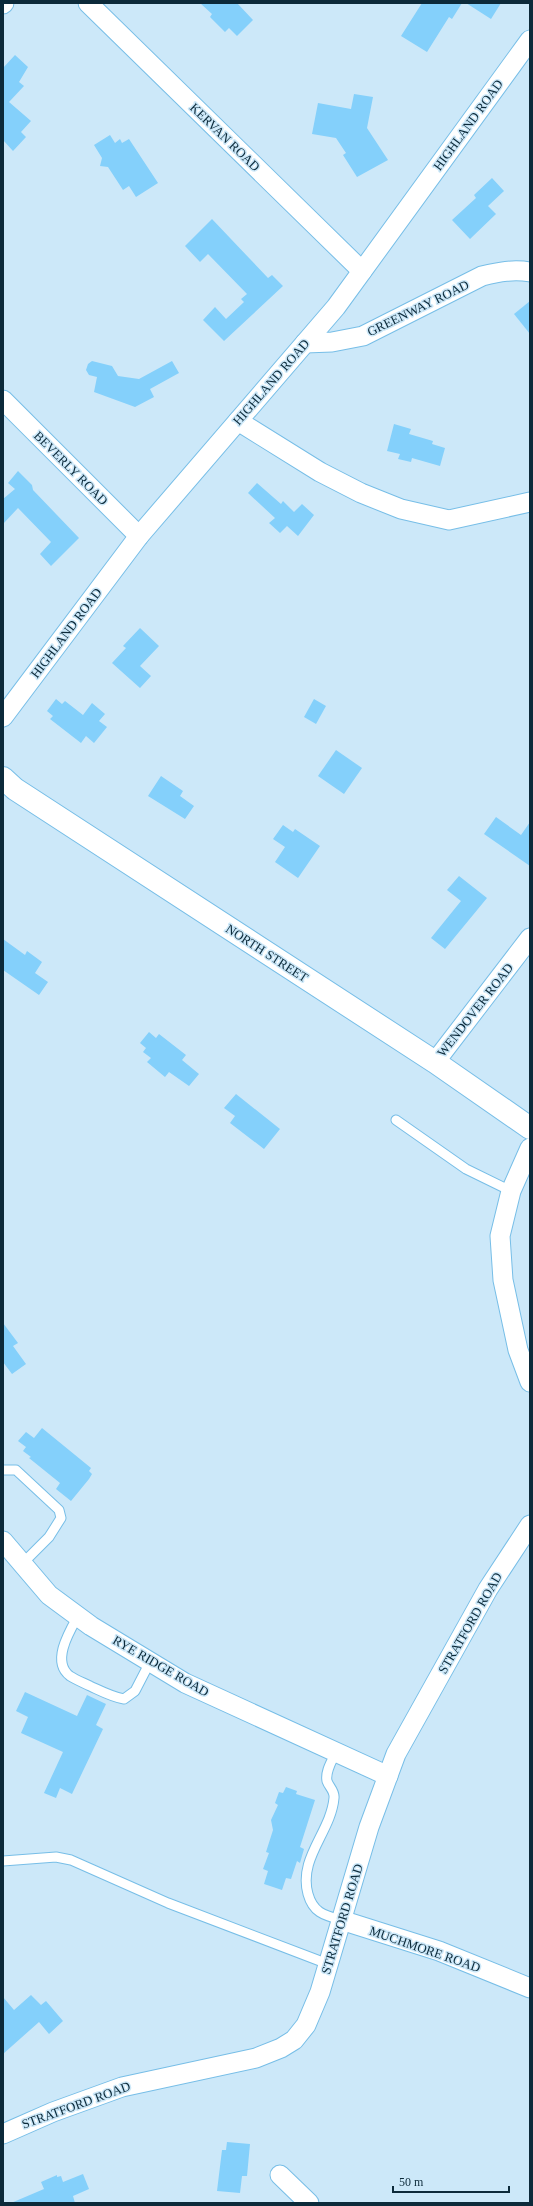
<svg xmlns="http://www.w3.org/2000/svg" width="533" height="2206" font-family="Georgia,serif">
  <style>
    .building { fill: #84d0fb }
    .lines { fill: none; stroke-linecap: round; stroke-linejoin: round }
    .lane-casing { stroke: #77bee7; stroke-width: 11 }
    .street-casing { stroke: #77bee7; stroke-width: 21 }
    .secondary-casing { stroke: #77bee7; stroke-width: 24 }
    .lane { stroke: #fff; stroke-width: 9 }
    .street { stroke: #fff; stroke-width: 19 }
    .secondary { stroke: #fff; stroke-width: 22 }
    .labels { text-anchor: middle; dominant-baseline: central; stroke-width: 3; stroke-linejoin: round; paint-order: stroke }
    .street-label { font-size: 13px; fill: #0c2a3a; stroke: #cce8f9 }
  </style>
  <rect width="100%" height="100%" fill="#cce8f9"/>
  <!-- building -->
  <g class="building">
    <path d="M200,3H237L253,20L237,36L229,28L225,32L210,17L212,14Z"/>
    <path d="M422,3H462L452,19L449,17L427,52L401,36Z"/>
    <path d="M466,3H501L491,19Z"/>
    <path d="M15,55L28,67L19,82L24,86L9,102L31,121L21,132L26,137L13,151L3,140V68Z"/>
    <path d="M354,94L373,97L367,128L388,160L357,177L343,155L346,153L336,138L312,134L318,103L351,109Z"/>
    <path d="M110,135L115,143L120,139L122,143L129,139L158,183L136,197L129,186L123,190L108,167L100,166L102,158L94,145Z"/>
    <path d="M492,178L504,191L488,206L496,214L470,239L452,220L476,198L474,195Z"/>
    <path d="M212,219L268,278L272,275L283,286L224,341L203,320L215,307L226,319L244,302L241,299L247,294L208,254L200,262L185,246Z"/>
    <path d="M530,301V334L514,314Z"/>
    <path d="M92,361L112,366L118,376L139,379L172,361L179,373L150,389L154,397L135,407L94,392L97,377L89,375L86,370L88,364Z"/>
    <path d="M394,424L411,429L409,434L433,441L432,444L445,448L440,466L412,458L411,462L398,459L400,454L387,451Z"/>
    <path d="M18,471L32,485L33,490L79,538L51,566L40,554L51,542L18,508L3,524V499L15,489L8,483Z"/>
    <path d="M257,483L281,504L283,501L294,512L302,504L314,515L298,536L287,526L280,533L269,523L275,518L248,493Z"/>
    <path d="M140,628L159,646L140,666L151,676L140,688L112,663L126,648L123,646Z"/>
    <path d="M56,699L62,704L65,701L83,715L92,703L105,714L99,721L107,727L94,743L86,736L81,743L50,719L53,716L47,711Z"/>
    <path d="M314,699L326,706L316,724L304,717Z"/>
    <path d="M336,750L362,768L344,794L318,776Z"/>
    <path d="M161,776L183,791L180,796L194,806L185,819L148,796Z"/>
    <path d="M496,817L521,835L530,822V866L484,834Z"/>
    <path d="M283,825L293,832L295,829L320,846L298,878L275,862L285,847L273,839Z"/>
    <path d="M459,876L487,898L445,949L431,938L461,901L447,890Z"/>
    <path d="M3,939L25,955L27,951L42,962L35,973L48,982L39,995L3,970Z"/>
    <path d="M149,1032L156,1038L159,1034L186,1055L182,1060L199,1074L189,1086L169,1072L165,1077L147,1062L151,1058L143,1052L146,1048L140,1043Z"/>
    <path d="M236,1094L280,1129L264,1149L230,1123L235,1116L224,1108Z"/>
    <path d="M3,1323L18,1343L13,1346L26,1364L12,1374L3,1362Z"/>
    <path d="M42,1428L91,1468L89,1471L92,1474L89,1479L71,1501L56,1489L60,1483L29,1458L31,1457L23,1451L26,1447L18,1441L26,1432L34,1438Z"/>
    <path d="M25,1692L77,1716L87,1695L106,1704L96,1725L103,1729L72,1794L60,1788L56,1798L44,1793L63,1752L21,1733L28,1717L16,1711Z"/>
    <path d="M286,1787L297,1791L296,1794L315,1800L300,1847L304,1849L300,1863L297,1861L291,1879L286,1878L282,1890L264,1884L268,1871L263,1869L269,1853L266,1852L273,1830L271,1820L278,1805L275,1803L279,1792L283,1793Z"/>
    <path d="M31,1995L41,2005L46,2001L63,2021L49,2034L39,2022L3,2054V1997L14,2010Z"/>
    <path d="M227,2142L250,2144L247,2176H242L240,2193L217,2191L222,2150H226Z"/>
    <path d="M83,2174L89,2189L73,2196L75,2203H11L44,2189L41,2182L57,2175V2177L61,2176L63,2182Z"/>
  </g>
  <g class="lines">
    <defs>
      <g id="lane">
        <path d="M396,1120L466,1169L511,1191"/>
        <path d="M3,1470H16L59,1510L61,1518L49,1537L22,1564"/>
        <path d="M78,1616C69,1632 51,1662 70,1676C76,1680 84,1683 90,1686C101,1691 112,1697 124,1699L135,1691L150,1662"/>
        <path d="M336,1752C332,1761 325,1771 327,1781C329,1787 335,1791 334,1798C331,1832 298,1858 308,1894C313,1912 323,1915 341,1920"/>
        <path d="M3,1861L56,1857L71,1860L168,1903L328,1964"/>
      </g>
      <g id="street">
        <path d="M88,3L362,271"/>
        <path d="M3,4L4,3"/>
        <path d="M305,343L332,342L363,336L482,276C499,272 513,269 530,272"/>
        <path d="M3,400L139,536"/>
        <path d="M238,421L320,472L361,493L401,509L449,520L530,502"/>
        <path d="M3,717L139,536L336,307L530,40"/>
        <path d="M435,1062L530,938"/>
        <path d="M530,1148L511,1191L500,1236L503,1280L518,1350L530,1382"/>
        <path d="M3,1541L49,1595L91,1626L185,1683L388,1776"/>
        <path d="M341,1920L439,1951L530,1988"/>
        <path d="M3,2134L53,2112L122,2087L256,2058L281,2048L294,2040L306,2025L320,1992L369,1827L396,1754L488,1589L530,1525"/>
        <path d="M280,2175L309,2203"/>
      </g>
      <path id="secondary" d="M3,778L15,789L435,1062L530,1128"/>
    </defs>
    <!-- lane casing -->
    <use href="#lane" class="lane-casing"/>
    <!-- street casing -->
    <use href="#street" class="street-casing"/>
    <!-- secondary casing -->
    <use href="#secondary" class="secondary-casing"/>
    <!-- lane -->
    <use href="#lane" class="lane"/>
    <!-- street -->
    <use href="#street" class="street"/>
    <!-- secondary -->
    <use href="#secondary" class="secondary"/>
  </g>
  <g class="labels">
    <!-- street labels -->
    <g class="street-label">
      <text transform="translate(468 125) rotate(-54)">HIGHLAND ROAD</text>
      <text transform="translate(225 137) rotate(44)">KERVAN ROAD</text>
      <text transform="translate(418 308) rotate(-26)">GREENWAY ROAD</text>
      <text transform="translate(271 382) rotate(-49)">HIGHLAND ROAD</text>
      <text transform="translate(71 468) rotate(45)">BEVERLY ROAD</text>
      <text transform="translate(66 633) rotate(-53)">HIGHLAND ROAD</text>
      <text transform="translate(267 953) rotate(33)">NORTH STREET</text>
      <text transform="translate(475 1010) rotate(-52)">WENDOVER ROAD</text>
      <text transform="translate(470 1623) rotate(-60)">STRATFORD ROAD</text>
      <text transform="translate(161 1666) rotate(30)">RYE RIDGE ROAD</text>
      <text transform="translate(342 1919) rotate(-73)">STRATFORD ROAD</text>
      <text transform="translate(425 1949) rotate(19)">MUCHMORE ROAD</text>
      <text transform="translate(76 2105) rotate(-20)">STRATFORD ROAD</text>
    </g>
  </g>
  <!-- border -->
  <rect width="533" height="2206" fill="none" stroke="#0c2a3a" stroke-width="8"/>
  <!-- scale -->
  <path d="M393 2186v6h116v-6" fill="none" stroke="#0c2a3a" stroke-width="2"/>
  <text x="399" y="2186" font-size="12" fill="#0c2a3a" stroke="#cce8f9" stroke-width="3" paint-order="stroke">50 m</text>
</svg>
